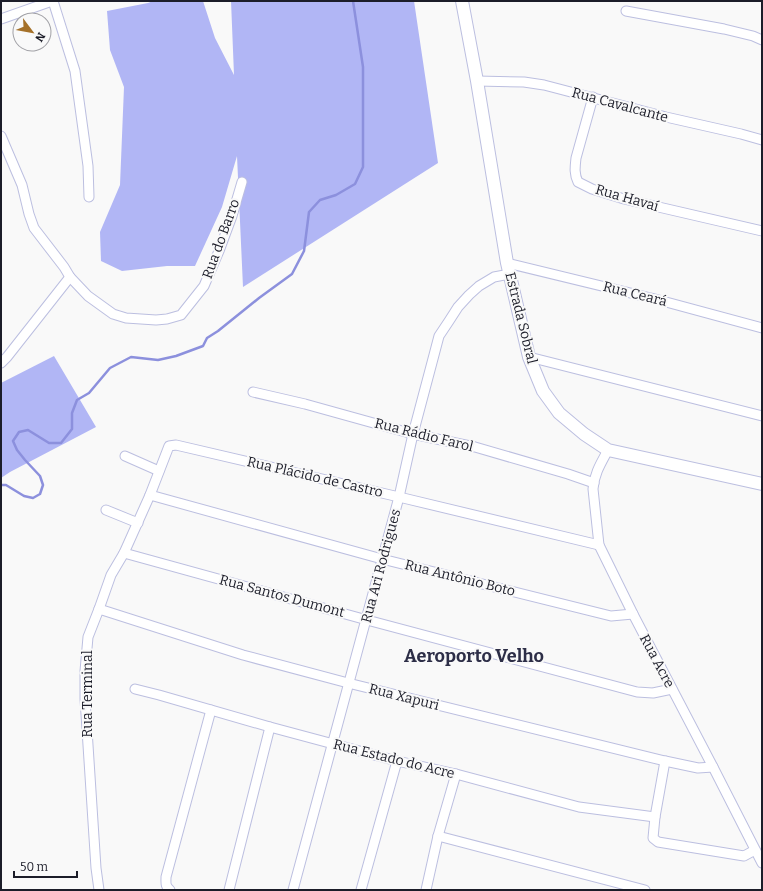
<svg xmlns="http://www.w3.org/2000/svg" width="763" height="891" font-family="Bitter,serif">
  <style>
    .forest { fill: #b1b6f5 }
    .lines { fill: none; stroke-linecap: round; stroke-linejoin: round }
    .stream { stroke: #8c90dd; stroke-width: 2.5 }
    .street-casing { stroke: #bcbfe0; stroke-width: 11 }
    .secondary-casing { stroke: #bcbfe0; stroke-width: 14 }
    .street { stroke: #fff; stroke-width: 9 }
    .secondary { stroke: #fff; stroke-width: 12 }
    .labels { text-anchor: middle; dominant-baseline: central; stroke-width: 4; stroke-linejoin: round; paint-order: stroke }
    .street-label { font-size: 14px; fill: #1c1d29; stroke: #f9f9f9 }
    .district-label { font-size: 18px; font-weight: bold; fill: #2d2e47; stroke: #f9f9f9 }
  </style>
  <rect width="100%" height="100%" fill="#f9f9f9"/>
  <!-- forest -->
  <g class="forest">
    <path d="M153,1H203L215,38L234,75L231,1H414L438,163L243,287L237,156L222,207L195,266H167L122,271L101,261L100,232L120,185L124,87L110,50L107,11L148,3Z"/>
    <path d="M54,356L96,427L10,472L1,478V383Z"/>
  </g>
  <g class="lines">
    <!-- stream -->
    <path class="stream" d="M1,485H6L24,496L33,498L40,494L43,485L40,476L25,460L17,450L13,441L19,432L28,430L49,443H61L72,429V413L77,400L89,393L110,368L131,357L158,360L176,356L203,346L207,338L218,331L259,298L292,274L304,251L309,212L320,200L336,195L355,184L363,167V67L353,1"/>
    <defs>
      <g id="street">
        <path d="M53,1L75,71L88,166L89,197"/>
        <path d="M626,11L724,29L753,36L762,40"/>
        <path d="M1,19L52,1"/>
        <path d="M477,81L524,82L544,85L666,117L741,134L762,140"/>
        <path d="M593,97L576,158C575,167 574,174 578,182L592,189L624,199L762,231"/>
        <path d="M1,136L22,185L29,214L34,228L64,267L70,277L88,296L113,314L126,318L156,320L167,319L181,315L204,286L219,251L232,216L242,182"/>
        <path d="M507,263L655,299L762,328"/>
        <path d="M529,357L762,416"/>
        <path d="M1,363L7,357L70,277"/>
        <path d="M253,392L305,404L413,434L475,447L568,474L594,483"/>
        <path d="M608,450C601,463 594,474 593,489L599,545L633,614L713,767L762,863"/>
        <path d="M125,456L159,471"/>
        <path d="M150,495L382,559L611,616L633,614"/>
        <path d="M106,510L138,523"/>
        <path d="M124,553L367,620L637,692L653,693L672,689"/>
        <path d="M99,609L243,655L348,683L665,761L698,768L713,767"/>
        <path d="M135,689L159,695L270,727L397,761L456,774L579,807L655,817"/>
        <path d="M665,761L655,817L653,838L658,842L744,856L755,850"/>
        <path d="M438,836L645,890"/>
        <path d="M99,890L96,868L85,699V671L88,637L99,609L111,575L124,553L150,495L169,446L176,445L399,497L599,545"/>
        <path d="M170,890C165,886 166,883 166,877L211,710"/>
        <path d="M229,890L270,727"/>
        <path d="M293,890L399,497L413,434L434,355L439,336L449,321L458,307L469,295L479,286L494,277L510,274"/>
        <path d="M361,890L397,761"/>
        <path d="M426,890L438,836L456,774"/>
      </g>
      <path id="secondary" d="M462,1L477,81L507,263L529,357L543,391L559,413L584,434L608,450L762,484"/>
    </defs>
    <!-- street casing -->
    <use href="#street" class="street-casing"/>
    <!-- secondary casing -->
    <use href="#secondary" class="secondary-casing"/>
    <!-- street -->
    <use href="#street" class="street"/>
    <!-- secondary -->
    <use href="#secondary" class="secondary"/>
  </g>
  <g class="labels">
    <!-- street labels -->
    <g class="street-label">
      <text transform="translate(620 105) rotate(15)">Rua Cavalcante</text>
      <text transform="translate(627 198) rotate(16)">Rua Havaí</text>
      <text transform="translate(221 239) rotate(-70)">Rua do Barro</text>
      <text transform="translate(635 294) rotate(14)">Rua Ceará</text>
      <text transform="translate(521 318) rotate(76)">Estrada Sobral</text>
      <text transform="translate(424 435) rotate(14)">Rua Rádio Farol</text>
      <text transform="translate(315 477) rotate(13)">Rua Plácido de Castro</text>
      <text transform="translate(381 566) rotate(-75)">Rua Ari Rodrigues</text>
      <text transform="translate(460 578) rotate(14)">Rua Antônio Boto</text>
      <text transform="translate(282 596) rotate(15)">Rua Santos Dumont</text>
      <text transform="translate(657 661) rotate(62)">Rua Acre</text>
      <text transform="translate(87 694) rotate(-90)">Rua Terminal</text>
      <text transform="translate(404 697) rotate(14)">Rua Xapuri</text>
      <text transform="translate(394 759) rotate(14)">Rua Estado do Acre</text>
    </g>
    <!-- district labels -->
    <g class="district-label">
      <text x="474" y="656">Aeroporto Velho</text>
    </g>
  </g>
  <!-- border -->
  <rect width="763" height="891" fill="none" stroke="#1c1d29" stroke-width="4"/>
  <!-- north arrow -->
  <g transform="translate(32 32) rotate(122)"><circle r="19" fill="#f9f9f9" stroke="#a1a1a6"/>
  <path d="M0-3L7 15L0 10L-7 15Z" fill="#a57129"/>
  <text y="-6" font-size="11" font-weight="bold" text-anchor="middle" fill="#1c1d29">N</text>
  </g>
  <!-- scale -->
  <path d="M14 871v6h63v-6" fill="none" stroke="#1c1d29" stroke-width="2"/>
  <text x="20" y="871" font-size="12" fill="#1c1d29" stroke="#f9f9f9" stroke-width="3" paint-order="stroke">50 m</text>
</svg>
